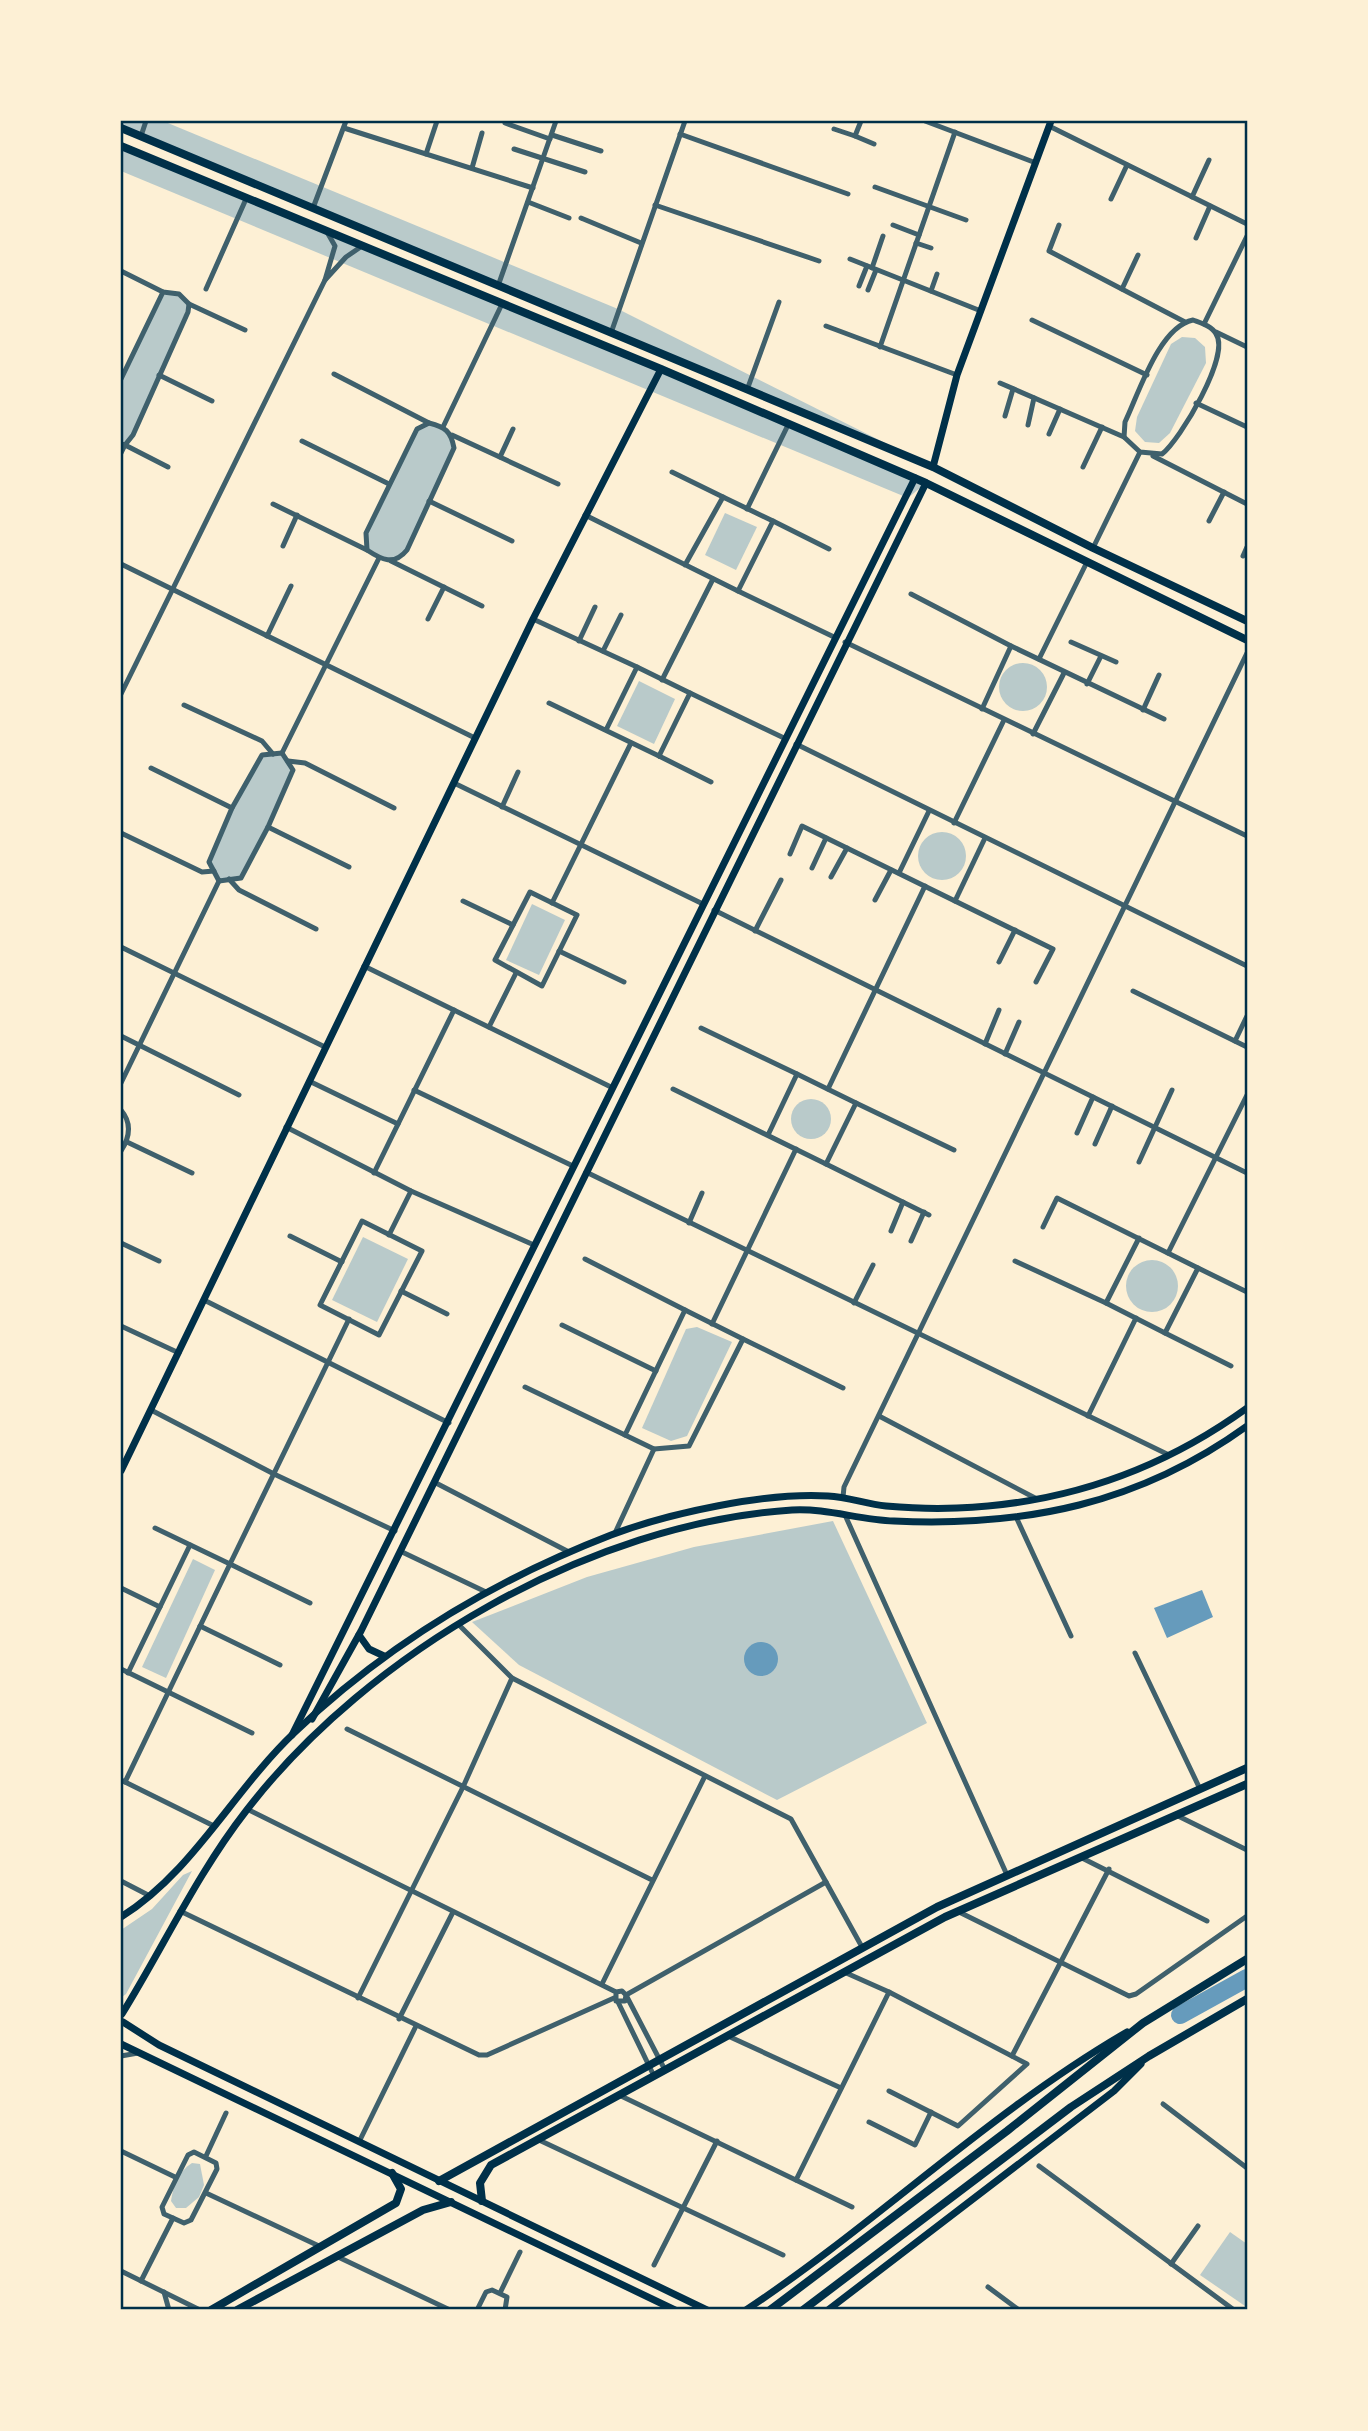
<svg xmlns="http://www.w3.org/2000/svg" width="1368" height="2431" font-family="Figtree,sans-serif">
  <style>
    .green { fill: #b9caca }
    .water { fill: #669bbc }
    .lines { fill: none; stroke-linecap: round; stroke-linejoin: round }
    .river { stroke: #669bbc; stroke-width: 18 }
    .minor { stroke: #3f606c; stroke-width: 5 }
    .secondary { stroke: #003049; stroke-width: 7 }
    .primary { stroke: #003049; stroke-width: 8 }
    .trunk { stroke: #003049; stroke-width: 8 }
    .neatline { fill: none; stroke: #003049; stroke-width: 2.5 }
  </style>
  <rect width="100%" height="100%" fill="#fdf0d5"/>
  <!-- green -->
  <g class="green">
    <path d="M121,121H163L618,309L933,467L121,128Z"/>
    <path d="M121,146L926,483L908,498L121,171Z"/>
    <path d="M171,291L189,304L133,435L125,445L121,444V379L159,298Z"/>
    <path d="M1182,337L1195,338L1205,347L1206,363L1170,433L1159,443L1145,442L1135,431L1137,417L1171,344Z"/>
    <path d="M429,423L443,427L454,448L407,550L391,561L367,550L366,533L417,429Z"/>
    <path d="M725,513L757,527L736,570L705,555Z"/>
    <circle cx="1023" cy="687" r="24"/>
    <path d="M639,681L675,699L654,744L617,726Z"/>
    <path d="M282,753L293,770L241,878L219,881L209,862L232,808L262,755Z"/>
    <circle cx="942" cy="856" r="24"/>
    <path d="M532,904L565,920L539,975L506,960Z"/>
    <circle cx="811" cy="1119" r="20"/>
    <path d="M363,1237L408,1259L377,1322L332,1300Z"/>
    <circle cx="1152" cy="1286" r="26"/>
    <path d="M697,1327L732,1342L687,1436L671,1441L642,1428L686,1329Z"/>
    <path d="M833,1521L927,1723L777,1800L519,1665L472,1622L587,1577L694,1547Z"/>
    <path d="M193,1559L215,1570L166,1678L142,1667Z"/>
    <path d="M192,1871L126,1994L122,1997L121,1930L152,1909L183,1875Z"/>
    <path d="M192,2163L200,2164L204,2185L199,2197L186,2208H176L171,2201C173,2186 179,2171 192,2163Z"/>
    <path d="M1230,2232L1247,2244V2302L1245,2306L1200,2275Z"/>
  </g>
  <!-- water -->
  <g class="water">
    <path d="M1202,1590L1213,1617L1167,1638L1154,1608Z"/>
    <circle cx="761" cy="1659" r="17"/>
  </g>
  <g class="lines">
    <!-- river -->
    <path class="river" d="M1180,2015L1247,1978"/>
    <!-- minor -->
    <g class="minor">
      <path d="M925,121L1036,163"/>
      <path d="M505,123L550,139"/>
      <path d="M1049,126L1247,224"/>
      <path d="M344,128L533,188"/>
      <path d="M834,129L855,136L861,121"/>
      <path d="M680,134L848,194"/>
      <path d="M552,135L601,151"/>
      <path d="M141,136L146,121"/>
      <path d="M855,136L874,144"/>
      <path d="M514,149L585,172"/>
      <path d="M426,154L437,121"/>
      <path d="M472,168L482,133"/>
      <path d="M875,187L966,220"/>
      <path d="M1192,197L1209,160"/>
      <path d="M1111,199L1127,165"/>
      <path d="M528,202L569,218"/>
      <path d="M655,205L819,261"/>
      <path d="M313,208L346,121"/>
      <path d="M581,218L641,243"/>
      <path d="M893,225L919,235"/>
      <path d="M1059,225L1049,251L1185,322"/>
      <path d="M327,232L335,246L325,280L346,257L362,246"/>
      <path d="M1196,238L1210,206"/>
      <path d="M916,243L931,248"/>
      <path d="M850,259L981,311"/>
      <path d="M872,268L883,236"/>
      <path d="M121,271L163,292L179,294L189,304L188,312L133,435L125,445L121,444"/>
      <path d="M498,286L556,121"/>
      <path d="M859,286L867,266"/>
      <path d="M206,289L246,199"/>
      <path d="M1122,289L1138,255"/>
      <path d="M868,290L876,270"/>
      <path d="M931,291L937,274"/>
      <path d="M189,304L245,330"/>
      <path d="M1032,320L1147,375"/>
      <path d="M1193,320C1201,323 1212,326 1216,334C1231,355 1180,440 1162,454L1140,452L1124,437L1125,422C1139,393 1159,327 1193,320Z"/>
      <path d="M1204,324L1247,236"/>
      <path d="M826,326L957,375"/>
      <path d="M1216,332L1247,347"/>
      <path d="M611,333L685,121"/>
      <path d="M880,347L955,132"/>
      <path d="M334,374L429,423"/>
      <path d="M159,375L212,401"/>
      <path d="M121,379L163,292"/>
      <path d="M1000,383L1124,437"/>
      <path d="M747,390L779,302"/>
      <path d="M1196,403L1247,427"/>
      <path d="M1005,416L1013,389"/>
      <path d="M429,423C445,427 451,431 454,448L407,550C394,566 382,560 367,550L366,533L417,429Z"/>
      <path d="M1028,425L1034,398"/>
      <path d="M443,427L502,304"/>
      <path d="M1049,434L1060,409"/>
      <path d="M452,435L558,484"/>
      <path d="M302,441L389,484"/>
      <path d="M121,453L125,445L168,467"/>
      <path d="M1153,456L1247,504"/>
      <path d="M500,457L513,429"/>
      <path d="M1083,467L1102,427"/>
      <path d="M672,472L723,497"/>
      <path d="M429,501L512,541"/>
      <path d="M273,504L367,550"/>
      <path d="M747,509L789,423"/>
      <path d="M585,515L738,591L773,521L723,497L685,565"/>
      <path d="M773,521L829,549"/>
      <path d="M1209,521L1224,492"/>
      <path d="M283,546L297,515"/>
      <path d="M1093,548L1140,452"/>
      <path d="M1243,556L1247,547"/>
      <path d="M391,561L482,606"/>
      <path d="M121,564L475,738"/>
      <path d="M738,591L834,637"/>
      <path d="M911,594L1011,646"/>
      <path d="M428,619L444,587"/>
      <path d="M533,619L637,667"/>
      <path d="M267,636L291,586"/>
      <path d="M579,641L595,607"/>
      <path d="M845,642L1247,836"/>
      <path d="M1071,642L1116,662"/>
      <path d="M603,651L621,615"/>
      <path d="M1039,659L1087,562"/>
      <path d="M662,680L713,579"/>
      <path d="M1087,684L1101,656"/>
      <path d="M690,693L784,738"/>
      <path d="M121,694L325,280"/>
      <path d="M549,703L659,756L690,693L637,667L606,730"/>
      <path d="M184,705L262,741L273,754"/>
      <path d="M982,709L1011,646L1164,719"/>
      <path d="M1143,710L1159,675"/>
      <path d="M1033,734L1064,673"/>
      <path d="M796,744L1247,966"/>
      <path d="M282,753L293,770L268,827L241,878L219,881L209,862L232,808L262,755Z"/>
      <path d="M282,753L379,558"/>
      <path d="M659,756L711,782"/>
      <path d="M288,761L305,763L394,808"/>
      <path d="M151,768L232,808"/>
      <path d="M454,783L703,904"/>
      <path d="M502,807L518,772"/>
      <path d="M954,823L1004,720"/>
      <path d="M268,827L349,867"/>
      <path d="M121,833L202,872L214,871"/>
      <path d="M790,854L802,826L1053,949L1036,982"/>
      <path d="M812,868L826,838"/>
      <path d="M899,873L929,811"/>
      <path d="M831,877L847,848"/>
      <path d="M229,879L239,890L316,929"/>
      <path d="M530,892L577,915L542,986L495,960Z"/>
      <path d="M875,900L891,870"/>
      <path d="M463,901L513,925"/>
      <path d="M955,901L985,838"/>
      <path d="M552,903L631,743"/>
      <path d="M714,910L1247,1173"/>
      <path d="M755,931L781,880"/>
      <path d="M121,947L325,1047"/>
      <path d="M559,951L624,982"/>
      <path d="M999,962L1015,930"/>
      <path d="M364,966L613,1088"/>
      <path d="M1133,991L1247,1047"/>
      <path d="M489,1027L516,973"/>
      <path d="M701,1028L797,1074"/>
      <path d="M121,1036L239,1095"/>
      <path d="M1235,1041L1247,1016"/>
      <path d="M985,1044L999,1010"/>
      <path d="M1005,1054L1019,1022"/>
      <path d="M309,1081L398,1124"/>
      <path d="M121,1083L219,881"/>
      <path d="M673,1089L826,1164L856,1103L797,1074L768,1135"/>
      <path d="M828,1089L925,886"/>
      <path d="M414,1090L573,1166"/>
      <path d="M856,1103L954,1150"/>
      <path d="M121,1110C132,1123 130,1137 121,1151"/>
      <path d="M286,1127L411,1191L534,1245"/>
      <path d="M1077,1133L1093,1097"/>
      <path d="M127,1142L192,1173"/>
      <path d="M1095,1144L1112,1106"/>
      <path d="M1139,1162L1172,1090"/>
      <path d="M826,1164L929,1215"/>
      <path d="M586,1172L1169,1455"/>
      <path d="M374,1173L454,1010"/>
      <path d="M362,1221L422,1251L379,1335L320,1305Z"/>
      <path d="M689,1223L702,1193"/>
      <path d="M1043,1227L1057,1198L1198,1268L1165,1333L1106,1303L1139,1238"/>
      <path d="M891,1231L903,1202"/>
      <path d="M389,1235L411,1191"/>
      <path d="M290,1236L342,1262"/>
      <path d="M911,1241L924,1212"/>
      <path d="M121,1243L159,1261"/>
      <path d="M1168,1253L1247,1095"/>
      <path d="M585,1259L685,1310"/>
      <path d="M1015,1261L1106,1303"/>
      <path d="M1198,1268L1247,1292"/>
      <path d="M401,1291L447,1314"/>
      <path d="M206,1301L449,1423"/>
      <path d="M854,1303L873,1265"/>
      <path d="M685,1310L743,1339L689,1446L654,1449L625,1435Z"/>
      <path d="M712,1324L796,1149"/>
      <path d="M562,1325L656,1371"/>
      <path d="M121,1326L179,1353"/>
      <path d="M1165,1333L1231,1366"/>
      <path d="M743,1339L843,1388"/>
      <path d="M525,1387L625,1435"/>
      <path d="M151,1410L274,1474L395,1531"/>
      <path d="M879,1416L1037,1499"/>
      <path d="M1088,1416L1136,1318"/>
      <path d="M434,1482L569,1552"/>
      <path d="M843,1497L844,1487L1247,653"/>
      <path d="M845,1515L1007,1875"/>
      <path d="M1017,1519L1071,1636"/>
      <path d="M615,1533L654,1449"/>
      <path d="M400,1551L486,1592"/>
      <path d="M121,1588L160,1607"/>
      <path d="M310,1603L230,1564L349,1319"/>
      <path d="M458,1624L512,1678L791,1819L862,1947"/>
      <path d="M200,1626L280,1665"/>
      <path d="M1135,1653L1200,1789"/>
      <path d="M121,1669L252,1733"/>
      <path d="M128,1673L190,1545"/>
      <path d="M347,1729L652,1880"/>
      <path d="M121,1780L214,1826"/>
      <path d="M125,1782L230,1564L155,1528"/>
      <path d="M247,1809L616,1992L622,1991L626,1995L625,2001H616V1992"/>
      <path d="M1176,1815L1247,1850"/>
      <path d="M1082,1858L1207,1921"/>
      <path d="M121,1881L150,1896"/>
      <path d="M180,1911L479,2055H487L614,1998"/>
      <path d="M959,1912L1129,1996L1136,1994L1247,1916"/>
      <path d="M844,1972L889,1992L1027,2064L958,2126L889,2091"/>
      <path d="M602,1984L705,1776"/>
      <path d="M626,1995L826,1882"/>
      <path d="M627,1997L665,2070"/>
      <path d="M358,1998L463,1787L512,1678"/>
      <path d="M618,2002L654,2076"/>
      <path d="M399,2019L453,1912"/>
      <path d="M728,2036L841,2088"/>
      <path d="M121,2056L138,2053"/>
      <path d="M1012,2056L1109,1869"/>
      <path d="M619,2095L852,2207"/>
      <path d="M1163,2104L1247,2168"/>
      <path d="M869,2122L915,2145L931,2112"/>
      <path d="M539,2140L783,2255"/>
      <path d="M359,2142L416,2026"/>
      <path d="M121,2151L175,2177"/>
      <path d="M194,2152L216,2163L217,2169L191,2220L184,2223L164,2214L162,2207L188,2155Z"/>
      <path d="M206,2156L226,2113"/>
      <path d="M1039,2166L1234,2310"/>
      <path d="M796,2180L889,1992"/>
      <path d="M206,2193L319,2246"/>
      <path d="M336,2256L450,2310"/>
      <path d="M1171,2264L1198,2226"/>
      <path d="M654,2265L717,2141"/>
      <path d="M121,2271L200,2310"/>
      <path d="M141,2281L173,2218"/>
      <path d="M988,2287L1019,2310"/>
      <path d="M164,2292L169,2310"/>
      <path d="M500,2293L520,2252"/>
      <path d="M477,2310L486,2292L492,2290L507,2297L505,2310"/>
    </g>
    <!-- secondary -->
    <g class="secondary">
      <path d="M933,467L957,375L1051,121"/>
      <path d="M121,1471L533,619L661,369"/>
      <path d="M359,1635L369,1649L384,1656"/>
      <path d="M312,1719L361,1631L926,483"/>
      <path d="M292,1735L915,478"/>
      <path d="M121,1917C193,1872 233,1791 294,1733C386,1645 492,1581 611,1535C669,1513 767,1492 828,1496C848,1497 866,1504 886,1506C909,1508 934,1509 957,1508C1065,1504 1160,1471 1247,1408"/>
      <path d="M122,2014C164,1946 197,1874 246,1811C368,1652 591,1523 792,1510C827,1508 859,1520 894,1521C1025,1527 1139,1504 1247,1426"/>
      <path d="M123,2022L159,2045L707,2310"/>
      <path d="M121,2044L675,2310"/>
      <path d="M746,2310C877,2223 991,2111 1127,2032"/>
      <path d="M828,2310L1114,2091L1141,2064"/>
    </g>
    <!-- primary -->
    <g class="primary">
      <path d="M121,128L933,467L1093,548L1247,621"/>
      <path d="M121,146L661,369L926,483L1247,640"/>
      <path d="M439,2181L937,1907L1247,1768"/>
      <path d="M482,2201L480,2183L491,2165L945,1917L1247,1784"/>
      <path d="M211,2310L396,2203L401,2189L392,2173"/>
      <path d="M237,2310L423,2210L451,2202"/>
    </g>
    <!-- trunk -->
    <g class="trunk">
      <path d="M770,2310L1007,2131L1143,2023L1247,1959"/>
      <path d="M803,2310L1071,2107L1149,2056L1247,1999"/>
    </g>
  </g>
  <!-- border -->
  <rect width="1368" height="2431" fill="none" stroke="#fdf0d5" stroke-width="245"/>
  <rect x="122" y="122" width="1124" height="2186" class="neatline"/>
</svg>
